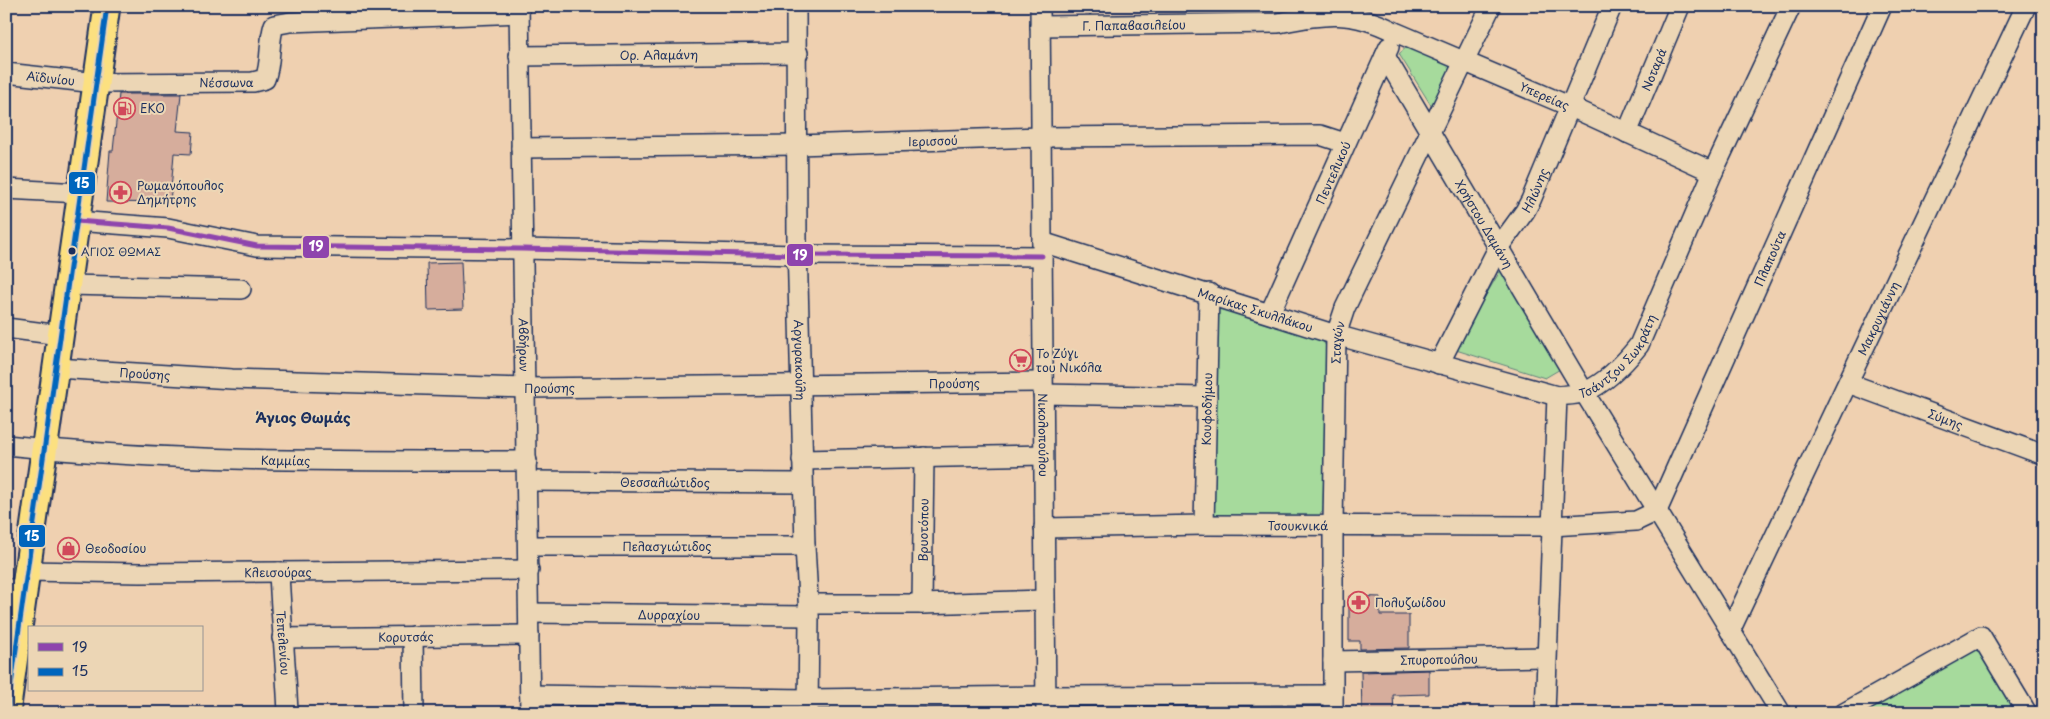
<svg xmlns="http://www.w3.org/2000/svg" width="2050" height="719" font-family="'Playpen Sans',sans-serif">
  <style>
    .green { fill: #a6da9c; stroke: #60847d }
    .building { fill: #d6ad9c; stroke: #1b2f5e }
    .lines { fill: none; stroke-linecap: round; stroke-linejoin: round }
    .minor-casing { stroke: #1b2f5e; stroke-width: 22 }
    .major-casing { stroke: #1b2f5e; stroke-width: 29 }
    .minor { stroke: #ecd6b5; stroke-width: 19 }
    .major { stroke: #fce080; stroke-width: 25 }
    .bus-1-casing { stroke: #ecd6b5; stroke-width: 9 }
    .bus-2-casing { stroke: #ecd6b5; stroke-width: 9 }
    .bus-1 { stroke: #8e44ad; stroke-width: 5 }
    .bus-2 { stroke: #0065bd; stroke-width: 5 }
    .bus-dot { fill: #1b2f5e; stroke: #ecd6b5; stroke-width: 2 }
    .labels { text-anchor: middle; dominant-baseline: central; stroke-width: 4; stroke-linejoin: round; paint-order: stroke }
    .bus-label { font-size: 11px; fill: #1b2f5e; stroke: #ecd6b5; text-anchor: start }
    .street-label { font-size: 12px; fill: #1b2f5e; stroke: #ecd6b5 }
    .poi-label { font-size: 12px; fill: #1b2f5e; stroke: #ecd6b5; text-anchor: start }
    .neighbourhood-label { font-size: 14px; font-weight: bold; fill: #1b2f5e; stroke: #ecd6b5 }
    .line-badge { stroke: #ecd6b5; stroke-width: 2 }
    .badge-label { font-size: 14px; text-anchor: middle; font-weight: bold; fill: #fff }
  </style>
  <rect width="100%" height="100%" fill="#efd0b0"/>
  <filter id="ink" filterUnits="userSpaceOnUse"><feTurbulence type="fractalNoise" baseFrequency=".02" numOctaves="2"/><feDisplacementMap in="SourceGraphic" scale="10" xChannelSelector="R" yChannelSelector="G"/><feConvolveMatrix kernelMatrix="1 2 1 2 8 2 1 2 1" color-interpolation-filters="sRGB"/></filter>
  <g filter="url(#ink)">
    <!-- green -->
    <g class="green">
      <path d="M1410,44L1456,66L1434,110L1399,54Z"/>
      <path d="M1502,268L1562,368L1545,378L1456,350V345Z"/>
      <path d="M1220,308L1322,340L1326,346L1323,511L1317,518H1212L1214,314Z"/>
      <path d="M1972,648H1981L2024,713H1866L1960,652Z"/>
    </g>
    <!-- building -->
    <g class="building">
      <path d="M119,94H181L177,131L193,132L191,154L174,153L170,203L106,202L110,151H113Z"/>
      <path d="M461,262L463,309L428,310L427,263Z"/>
      <path d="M1349,596L1380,597V615H1409V648L1360,649V641H1349Z"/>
      <path d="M1429,670V694L1393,695L1394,713H1362L1361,672Z"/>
    </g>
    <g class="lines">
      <defs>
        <g id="minor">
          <path id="s1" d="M519,6L530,713"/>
          <path id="s2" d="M796,6L797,244L805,546L809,616L808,713"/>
          <path id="s3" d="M1040,6L1046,713"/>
          <path id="s4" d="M1040,26L1278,23C1326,14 1350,9 1395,32L1569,106L1713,172"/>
          <path id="s5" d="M519,56L798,53"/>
          <path id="s6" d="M1385,56L1584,392L1781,713"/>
          <path id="s7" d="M6,73L96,83L253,82L265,79C272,62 268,43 274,25L290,22L519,13"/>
          <path id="s8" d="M1627,133L1680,6"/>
          <path id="s9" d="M521,148L798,145L1041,137L1320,135L1345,143"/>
          <path d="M6,189L80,193"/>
          <path d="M76,221L168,228L257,246L522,249L797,255L1042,256"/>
          <path id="s10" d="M1042,242L1336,335L1557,396"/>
          <path d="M68,285L241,289"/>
          <path id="s11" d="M1270,313L1389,47"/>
          <path d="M6,328L60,335"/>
          <path id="s12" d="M1439,364L1498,248L1525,211L1531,200L1612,6"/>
          <path id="s13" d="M56,368L232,379L526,388L1042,382"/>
          <path id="s14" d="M1848,383L2044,455"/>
          <path d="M1043,394L1207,397"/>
          <path id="s15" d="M6,445C179,463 353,461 527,461"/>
          <path d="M802,460L1042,455"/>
          <path id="s16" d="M527,481L803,483"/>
          <path id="s17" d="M1204,525L1209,293"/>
          <path id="s18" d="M1044,528L1204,525L1551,526L1636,521L1657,511L1882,6"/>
          <path id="s19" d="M528,546H805"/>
          <path id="s20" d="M27,571L140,573L529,570"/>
          <path id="s21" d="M279,572C281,619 286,666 288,713"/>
          <path d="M6,589H24"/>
          <path d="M809,604H922L1044,600"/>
          <path id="s22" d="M922,604L924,457"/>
          <path id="s23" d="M529,613L809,616"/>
          <path id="s24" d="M1730,631L2026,6"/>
          <path d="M413,636L414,713"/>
          <path id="s25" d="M282,638L529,635"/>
          <path id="s26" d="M1333,661L1546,657"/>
          <path d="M530,695L808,699L1046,696L1333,695"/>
          <path id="s27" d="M1333,713V525L1336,335L1345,308L1491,6"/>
          <path id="s28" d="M1545,713L1557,396C1566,395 1577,395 1585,392C1607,382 1624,364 1639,345L1713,172L1791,6"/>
          <path d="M1844,713L1981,636L2027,713"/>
        </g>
        <path id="major" d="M7,713L107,6"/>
      </defs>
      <!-- minor casing -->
      <use href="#minor" class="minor-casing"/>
      <!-- major casing -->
      <use href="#major" class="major-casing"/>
      <!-- minor -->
      <use href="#minor" class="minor"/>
      <!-- major -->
      <use href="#major" class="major"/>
      <defs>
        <path id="bus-1" d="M76,221L168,228L257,246L522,249L797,255L1042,256"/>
        <path id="bus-2" d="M7,713L107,6"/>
      </defs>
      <!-- bus-1 casing -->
      <use href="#bus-1" class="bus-1-casing"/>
      <!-- bus-2 casing -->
      <use href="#bus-2" class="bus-2-casing"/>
      <!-- bus-1 -->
      <use href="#bus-1" class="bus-1"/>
      <!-- bus-2 -->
      <use href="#bus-2" class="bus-2"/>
    </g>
  </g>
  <!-- icons -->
  <defs>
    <symbol id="fuel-ring" viewBox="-11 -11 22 22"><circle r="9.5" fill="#ecd6b5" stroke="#d1495b" stroke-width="1.5"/><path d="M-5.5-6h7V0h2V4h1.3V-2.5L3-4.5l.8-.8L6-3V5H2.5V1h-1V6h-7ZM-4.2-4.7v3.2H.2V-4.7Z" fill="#d1495b"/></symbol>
    <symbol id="pharmacy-ring" viewBox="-11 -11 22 22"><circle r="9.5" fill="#ecd6b5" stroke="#d1495b" stroke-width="1.5"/><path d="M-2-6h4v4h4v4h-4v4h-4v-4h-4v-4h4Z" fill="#d1495b"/></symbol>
    <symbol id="supermarket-ring" viewBox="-11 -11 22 22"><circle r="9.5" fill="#ecd6b5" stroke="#d1495b" stroke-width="1.5"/><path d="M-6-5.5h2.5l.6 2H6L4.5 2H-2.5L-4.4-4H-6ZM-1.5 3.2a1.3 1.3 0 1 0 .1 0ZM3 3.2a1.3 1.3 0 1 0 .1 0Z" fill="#d1495b"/></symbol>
    <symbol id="shop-ring" viewBox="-11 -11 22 22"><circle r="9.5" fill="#ecd6b5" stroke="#d1495b" stroke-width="1.5"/><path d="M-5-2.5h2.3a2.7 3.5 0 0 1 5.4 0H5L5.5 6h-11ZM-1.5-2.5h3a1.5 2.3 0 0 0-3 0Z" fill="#d1495b"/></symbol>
  </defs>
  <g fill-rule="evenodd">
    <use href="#fuel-ring" x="112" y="96" width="25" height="25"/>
    <use href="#pharmacy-ring" x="108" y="180" width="25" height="25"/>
    <use href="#supermarket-ring" x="1008" y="348" width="25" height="25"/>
    <use href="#shop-ring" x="56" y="536" width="25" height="25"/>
    <use href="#pharmacy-ring" x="1346" y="590" width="25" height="25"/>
  </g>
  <!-- markers -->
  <circle class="bus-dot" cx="72" cy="251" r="4.5"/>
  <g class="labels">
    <!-- bus labels -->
    <g class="bus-label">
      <text x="81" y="251">ΑΓΙΟΣ ΘΩΜΑΣ</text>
    </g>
    <!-- street labels -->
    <g class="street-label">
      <text stroke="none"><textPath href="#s4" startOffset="94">Γ. Παπαβασιλείου</textPath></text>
      <text stroke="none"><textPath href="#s5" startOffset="140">Ορ. Αλαμάνη</textPath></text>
      <text stroke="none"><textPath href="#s8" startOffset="69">Νοταρά</textPath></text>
      <text stroke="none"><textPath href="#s7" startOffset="45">Αϊδινίου</textPath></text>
      <text stroke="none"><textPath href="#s7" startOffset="221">Νέσσωνα</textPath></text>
      <text stroke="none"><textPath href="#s4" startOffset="521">Υπερείας</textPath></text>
      <text stroke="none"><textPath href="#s9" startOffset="412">Ιερισσού</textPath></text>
      <text stroke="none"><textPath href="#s11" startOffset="154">Πεντελικού</textPath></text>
      <text stroke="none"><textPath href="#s12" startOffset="199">Ηλώνης</textPath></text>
      <text stroke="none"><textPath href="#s6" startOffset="195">Χρήστου Δαμάνη</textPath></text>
      <text stroke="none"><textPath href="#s18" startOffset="892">Πλαπούτα</textPath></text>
      <text stroke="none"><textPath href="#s10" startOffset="224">Μαρίκας Σκυλλάκου</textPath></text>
      <text stroke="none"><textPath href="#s24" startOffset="346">Μακρυγιάννη</textPath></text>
      <text stroke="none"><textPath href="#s27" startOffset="371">Σταγών</textPath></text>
      <text stroke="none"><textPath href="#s1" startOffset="339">Αβδήρων</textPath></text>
      <text stroke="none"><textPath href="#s28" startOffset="395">Τσάντζου Σωκράτη</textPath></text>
      <text stroke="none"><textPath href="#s2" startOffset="354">Αργυρακούλη</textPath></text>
      <text stroke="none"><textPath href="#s13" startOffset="89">Προύσης</textPath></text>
      <text stroke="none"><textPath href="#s13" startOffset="899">Προύσης</textPath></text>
      <text stroke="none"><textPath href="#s13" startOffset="494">Προύσης</textPath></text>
      <text stroke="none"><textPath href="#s17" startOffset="116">Κουφοδήμου</textPath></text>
      <text stroke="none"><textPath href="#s14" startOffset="104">Σύμης</textPath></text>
      <text stroke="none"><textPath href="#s3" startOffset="429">Νικολοπούλου</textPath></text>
      <text stroke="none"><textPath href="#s15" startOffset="280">Καμμίας</textPath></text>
      <text stroke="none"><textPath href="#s16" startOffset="138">Θεσσαλιώτιδος</textPath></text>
      <text stroke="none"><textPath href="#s18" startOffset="254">Τσουκνικά</textPath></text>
      <text stroke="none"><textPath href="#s22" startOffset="74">Βρυοτόπου</textPath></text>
      <text stroke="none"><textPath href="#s19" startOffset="139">Πελασγιώτιδος</textPath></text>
      <text stroke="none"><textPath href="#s20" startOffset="251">Κλεισούρας</textPath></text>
      <text stroke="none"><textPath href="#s23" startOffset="140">Δυρραχίου</textPath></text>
      <text stroke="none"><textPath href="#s25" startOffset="124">Κορυτσάς</textPath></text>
      <text stroke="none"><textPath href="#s21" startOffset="71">Τεπελενίου</textPath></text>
      <text stroke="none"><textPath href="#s26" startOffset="106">Σπυροπούλου</textPath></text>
    </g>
    <!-- poi labels -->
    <g class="poi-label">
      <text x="140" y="108">EKO</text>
      <text x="137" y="185">Ρωμανόπουλος<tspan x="137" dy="14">Δημήτρης</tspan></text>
      <text x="1036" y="353">Το Ζύγι<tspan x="1036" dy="14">του Νικόλα</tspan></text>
      <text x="85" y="548">Θεοδοσίου</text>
      <text x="1375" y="602">Πολυζωίδου</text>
    </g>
    <!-- neighbourhood labels -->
    <g class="neighbourhood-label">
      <text x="303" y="417">Άγιος Θωμάς</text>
    </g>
  </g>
  <g class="line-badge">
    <rect x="68" y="171" width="28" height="24" rx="5" fill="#0065bd"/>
    <rect x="302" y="235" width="28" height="24" rx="5" fill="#8e44ad"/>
    <rect x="786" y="243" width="28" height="24" rx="5" fill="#8e44ad"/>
    <rect x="18" y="524" width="28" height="24" rx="5" fill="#0065bd"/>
  </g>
  <g class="badge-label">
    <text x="82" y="188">15</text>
    <text x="316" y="251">19</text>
    <text x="800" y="260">19</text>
    <text x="32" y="541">15</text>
  </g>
  <!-- margin -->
  <rect width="2050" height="719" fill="none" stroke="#ecd6b5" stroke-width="25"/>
  <rect x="12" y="12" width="2025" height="694" fill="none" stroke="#1b2f5e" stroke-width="2" filter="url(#ink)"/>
  <!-- legend -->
  <rect x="28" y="626" width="175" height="65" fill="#ecd6b5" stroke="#989392"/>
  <rect x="38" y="643" width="25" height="8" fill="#8e44ad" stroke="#989392"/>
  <text x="72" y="652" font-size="15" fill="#1b2f5e">19</text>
  <rect x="38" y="668" width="25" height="8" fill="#0065bd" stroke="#989392"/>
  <text x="72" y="676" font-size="15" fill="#1b2f5e">15</text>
</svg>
